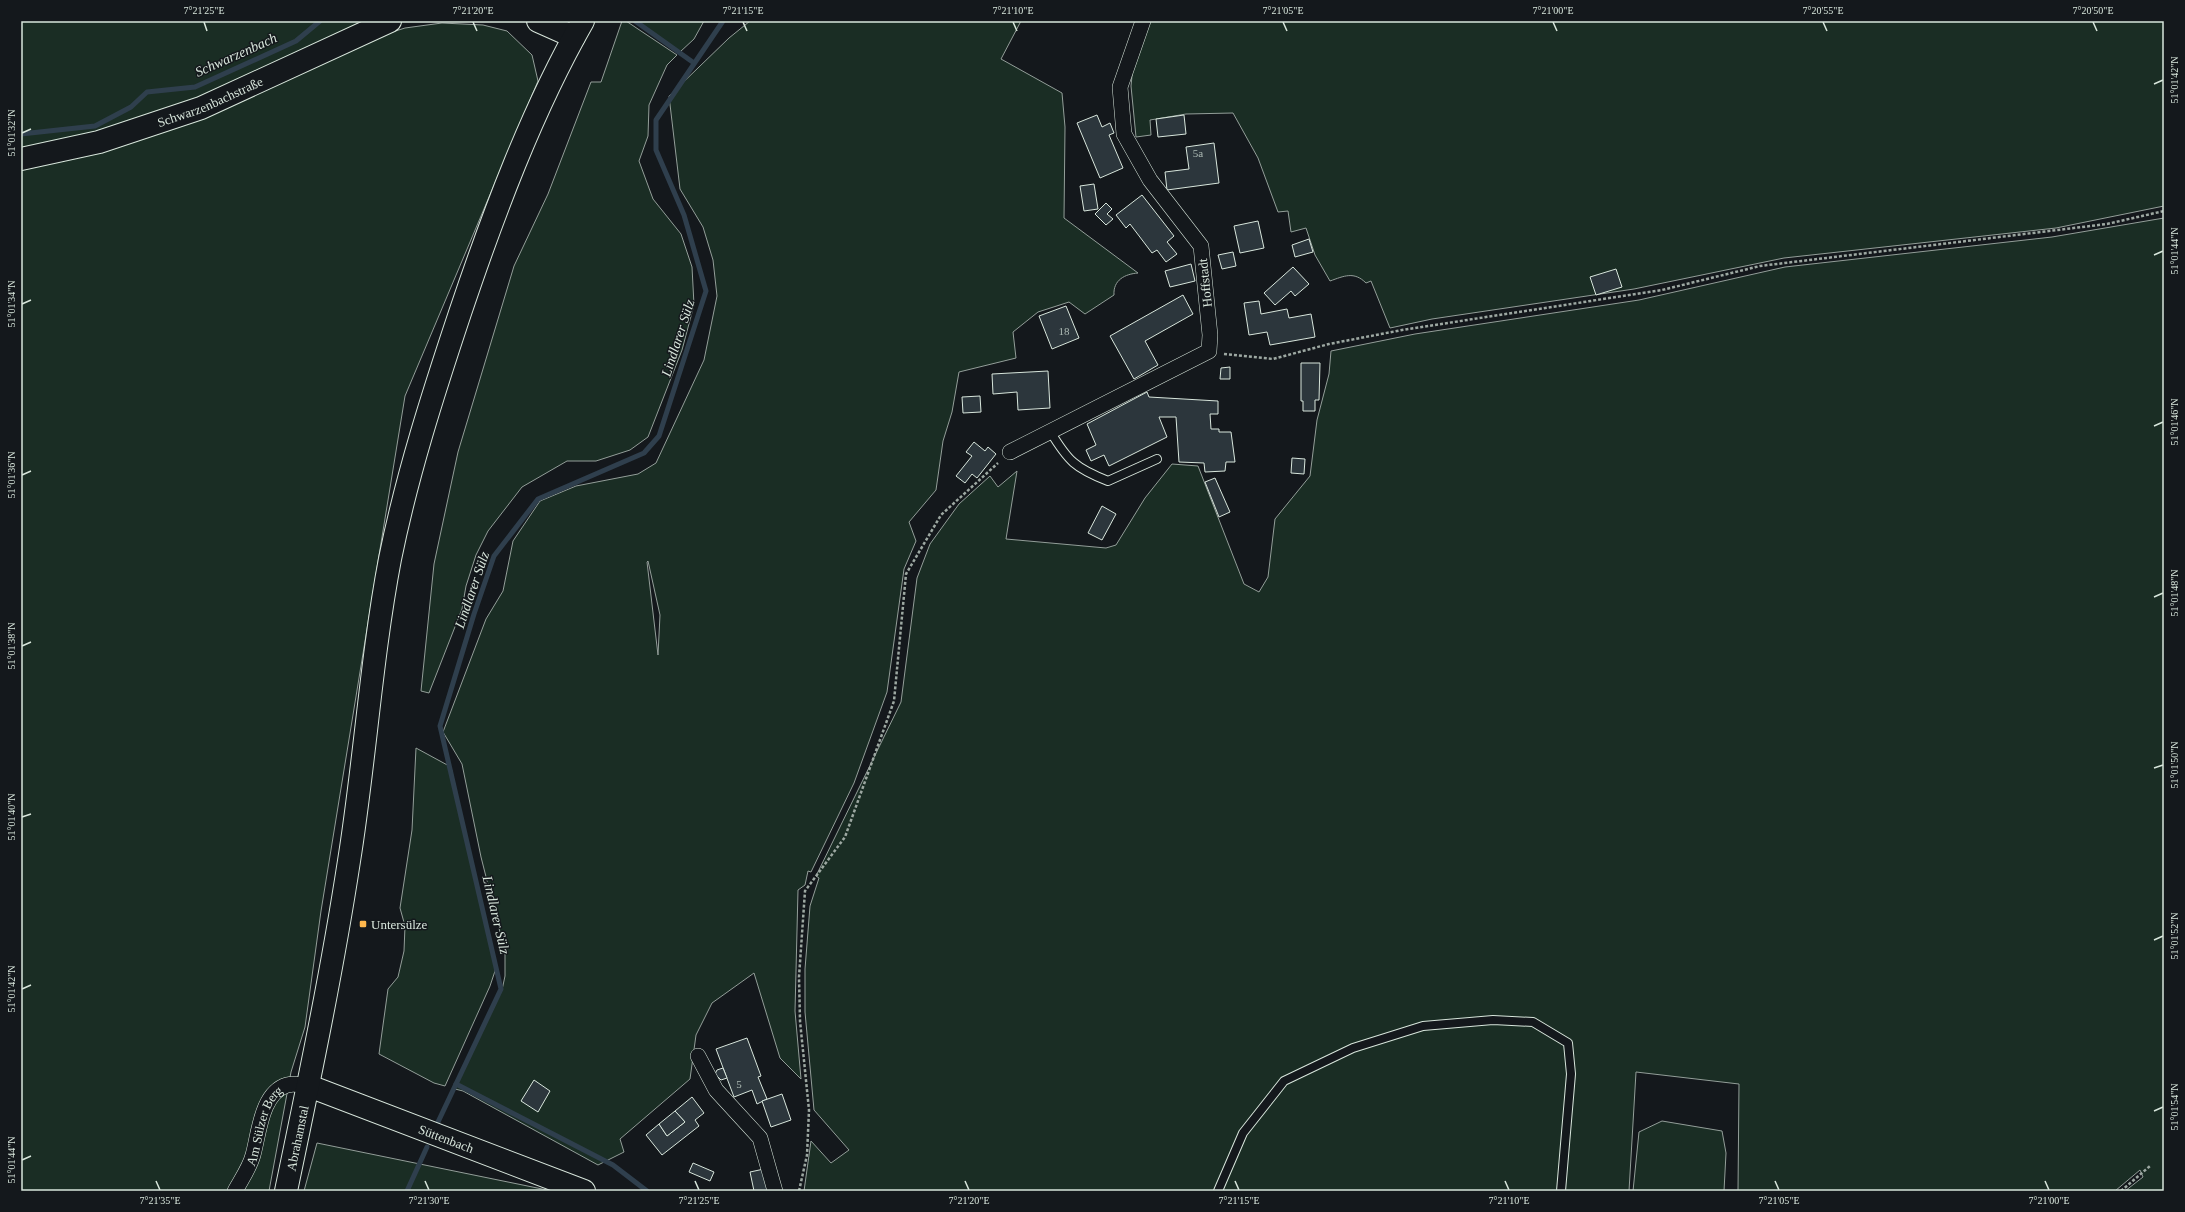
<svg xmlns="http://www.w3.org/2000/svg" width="2185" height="1212" font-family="'Times New Roman',serif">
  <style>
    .green { fill: #1a2d24; stroke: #939e99; fill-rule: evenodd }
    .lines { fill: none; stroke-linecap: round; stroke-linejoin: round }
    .stream { stroke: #2f3f4d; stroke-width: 5 }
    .building { fill: #2c363c; stroke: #d8e6dc }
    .lane-casing { stroke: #d8e6dc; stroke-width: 10 }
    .street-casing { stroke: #d8e6dc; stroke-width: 16 }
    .secondary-casing { stroke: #d8e6dc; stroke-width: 24 }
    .path { stroke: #9da8a2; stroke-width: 2.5; stroke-dasharray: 3 2; stroke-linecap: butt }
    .lane { stroke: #14181c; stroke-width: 8 }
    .street { stroke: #14181c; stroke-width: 15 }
    .secondary { stroke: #14181c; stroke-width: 22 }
    .ticks { fill: none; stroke: #d8e6dc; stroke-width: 1.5 }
    .poi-dot { fill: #ffb74d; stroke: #14181c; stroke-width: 1.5 }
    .labels { text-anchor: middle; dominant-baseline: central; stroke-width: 3; stroke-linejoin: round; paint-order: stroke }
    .number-label { font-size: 11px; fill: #adbab4 }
    .street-label { font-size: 13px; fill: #d8e6dc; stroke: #14181c }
    .poi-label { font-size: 13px; fill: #d8e6dc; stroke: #14181c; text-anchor: start }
    .water-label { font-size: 14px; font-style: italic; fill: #d8e6dc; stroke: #14181c }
    .neatline { fill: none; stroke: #d8e6dc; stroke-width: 1.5 }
    .ticks-label { font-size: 10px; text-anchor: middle; fill: #d8e6dc }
  </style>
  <rect width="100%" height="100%" fill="#14181c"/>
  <!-- green -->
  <g class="green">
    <path d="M21,21H367L214,93L99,133L21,150Z"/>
    <path d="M622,21H626L677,55L667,65L649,105L648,136L639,161L653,199L681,234L692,267L694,305L682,350L648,437L630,450L596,461H567L522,487L488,531L476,555L466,586L462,609L429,693L421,691L434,564L458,452L514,266L548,194L591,82H601Z"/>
    <path d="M636,21H704L694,39L680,52Z"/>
    <path d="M750,21H1021L1001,59L1062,93L1065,127L1064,218L1138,273C1125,274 1113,280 1114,295L1085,314L1069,302L1038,312L1013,332L1016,358L959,372L952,412L943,441L936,490L909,522L916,541L904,569L887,692L854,783L811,872L808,871L805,885L798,890L795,1011L801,1079L780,1058L754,973L712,1003L696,1035L690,1079L620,1139L624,1152L598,1165L463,1091L455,1089L502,990L505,976V952L481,857L462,764L443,732L486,619L503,591L513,541L540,501L576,486L638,474L656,463L704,360L717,296L713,260L703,227L680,189L669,96L729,38ZM648,561L660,615L658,655L647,562Z"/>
    <path d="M1150,21H2164V206L2056,228L1784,258L1634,289L1432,319L1390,328L1371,281L1366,283C1354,271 1344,276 1330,281L1315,255L1306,228L1291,232L1288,211L1278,212L1258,158L1233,113L1186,114L1150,120L1151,135L1136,137L1131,86L1135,45Z"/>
    <path d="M442,23L483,25L507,31L532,55L538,81L405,396L321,911L305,1027L291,1072L269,1191H21V169L367,40L405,28Z"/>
    <path d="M2164,218V1191H2125L2143,1177L2140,1170L2115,1191H1738L1739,1084L1636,1072L1629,1191H804L811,1141L831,1163L849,1150L814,1110L805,1012V969L810,906L819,878L816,876L901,702L917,578L930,544L959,504L990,476L998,487L1017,471L1006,539L1106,548L1116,545L1145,498L1172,464L1198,466L1244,584L1259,592L1268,577L1275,519L1310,476L1317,420L1329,374L1331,351L1415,334L1639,300L1785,267L2052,237Z"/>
    <path d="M416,748L451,767L471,864L494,956L495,971L490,986L445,1086L434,1083L379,1054L388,989L398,977L404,951L405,926L400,908L412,830Z"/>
    <path d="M1662,1121L1722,1131L1726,1153L1724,1191H1633L1639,1132Z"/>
    <path d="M317,1143L552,1191H304Z"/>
  </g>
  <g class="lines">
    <!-- stream -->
    <g class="stream">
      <path d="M635,21L694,63"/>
      <path d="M21,134L95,126L131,107L147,92L195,87L296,41L320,21"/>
      <path d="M456,1084L613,1165L647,1191"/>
      <path d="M438,1122L501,989L440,726L474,614L494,556L538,499L644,453L659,436L706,291L684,215L656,150V120L723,21"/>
      <path d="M407,1191L427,1147"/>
    </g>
  </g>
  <!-- building -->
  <g class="building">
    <path d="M1097,115L1102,127L1110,123L1114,133L1109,135L1123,168L1100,178L1077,123Z"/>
    <path d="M1184,115L1186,134L1158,137L1156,119Z"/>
    <path d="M1214,143L1219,183L1167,190L1165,172L1189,169L1186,147Z"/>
    <path d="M1094,184L1098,209L1084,211L1080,186Z"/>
    <path d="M1142,195L1174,236L1167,242L1177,254L1166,262L1157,250L1152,253L1130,224L1126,228L1116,215Z"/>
    <path d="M1106,203L1112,209L1107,214L1113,219L1106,225L1095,214Z"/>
    <path d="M1258,221L1264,248L1240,253L1234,226Z"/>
    <path d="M1309,239L1313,252L1295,257L1292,245Z"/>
    <path d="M1233,252L1236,266L1222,269L1218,255Z"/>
    <path d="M1191,264L1195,281L1170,287L1165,271Z"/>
    <path d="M1293,267L1309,284L1295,296L1291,291L1275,305L1264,293Z"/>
    <path d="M1616,269L1622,287L1596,295L1590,277Z"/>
    <path d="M1183,295L1193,314L1145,341L1158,365L1134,379L1110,336Z"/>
    <path d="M1259,301L1261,314L1287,309L1289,318L1311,314L1315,337L1270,345L1267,332L1249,335L1244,303Z"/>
    <path d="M1066,306L1079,338L1052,349L1039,316Z"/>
    <path d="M1301,363H1320L1319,400H1315V411H1303V401H1301Z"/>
    <path d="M1230,367V379H1220L1221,368Z"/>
    <path d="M1048,371L1050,408L1018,410L1017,392L993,394L992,374Z"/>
    <path d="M1147,392L1149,397L1218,401V414H1210L1211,429H1219V432H1231L1235,462H1226L1225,471L1205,472L1204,463L1179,462L1176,417H1159L1167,437L1109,466L1104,455L1091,461L1086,450L1096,445L1087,424Z"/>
    <path d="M980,396L981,412L963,413L962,397Z"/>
    <path d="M974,442L985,451L988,447L996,454L977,478L972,474L965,483L956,476L972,456L966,452Z"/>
    <path d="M1292,458L1305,459L1304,474L1291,473Z"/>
    <path d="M1215,478L1230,512L1219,517L1205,482Z"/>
    <path d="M1102,506L1116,514L1102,540L1088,533Z"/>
    <path d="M747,1038L761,1076L758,1077L767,1099L757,1104L752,1090L734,1097L716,1049Z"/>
    <path d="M723,1068L727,1078L721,1080L715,1074L717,1070Z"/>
    <path d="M534,1080L550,1091L538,1112L521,1101Z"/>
    <path d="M782,1094L791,1120L771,1127L762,1101Z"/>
    <path d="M692,1097L704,1113L695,1120L699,1126L662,1155L646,1135L659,1124L667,1136L685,1122L675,1111Z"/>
    <path d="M675,1111L685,1122L667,1136L659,1124Z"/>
    <path d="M693,1163L714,1172L710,1181L689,1172Z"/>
    <path d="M764,1169L769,1191H754L750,1172Z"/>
  </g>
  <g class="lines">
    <defs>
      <g id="lane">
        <path d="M1050,431C1068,461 1075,468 1108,481L1157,459"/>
        <path d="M1218,1191L1243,1133L1284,1081L1353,1048L1423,1026L1493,1020L1533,1022L1568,1043L1571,1074L1561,1191"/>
      </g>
      <g id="street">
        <path d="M1010,452L1209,351L1210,335L1201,246L1150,180L1124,134L1120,87L1143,21"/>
        <path d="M698,1056L716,1090L760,1138L775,1191"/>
        <path id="s1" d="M235,1191C241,1180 250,1167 253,1155C259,1134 261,1093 287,1085C294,1083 302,1085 309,1086"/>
      </g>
      <g id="secondary">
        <path d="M538,21L574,37"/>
        <path id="s2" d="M21,159L99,142L201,108L390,21"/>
        <path id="s3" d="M309,1086L584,1191"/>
        <path id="s4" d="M286,1191C309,1081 332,972 349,861C365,761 371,659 390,559C407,475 433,394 460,313C493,215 532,110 583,21"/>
      </g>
    </defs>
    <!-- lane casing -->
    <use href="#lane" class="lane-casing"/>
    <!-- street casing -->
    <use href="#street" class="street-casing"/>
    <!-- secondary casing -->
    <use href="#secondary" class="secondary-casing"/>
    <!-- path -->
    <g class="path">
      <path d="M1224,354L1273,359L1329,344L1402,330L1662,290L1760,266L2107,224L2164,211"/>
      <path d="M799,1191L807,1155L809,1110L800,1021L799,977L805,891L845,837L894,701L906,574L941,515L998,463"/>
      <path d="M2121,1191L2150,1166"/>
    </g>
    <!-- lane -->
    <use href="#lane" class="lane"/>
    <!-- street -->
    <use href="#street" class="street"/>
    <!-- secondary -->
    <use href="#secondary" class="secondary"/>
  </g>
  <!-- ticks -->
  <path class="ticks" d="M204,22L207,31M473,22L477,31M743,22L747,31M1013,22L1017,31M1283,22L1287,31M1553,22L1557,31M1823,22L1827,31M2093,22L2097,31M2154,84L2163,80M22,133L31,129M2154,255L2163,251M22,304L31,300M2154,426L2163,422M22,475L31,471M2154,597L2163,593M22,646L31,642M2154,768L2163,765M22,817L31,814M2154,940L2163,936M22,989L31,985M2154,1111L2163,1107M22,1160L31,1156M156,1181L160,1190M425,1181L429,1190M695,1181L699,1190M965,1181L969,1190M1235,1181L1239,1190M1505,1181L1509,1190M1775,1181L1779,1190M2045,1181L2049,1190"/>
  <!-- markers -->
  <rect class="poi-dot" x="359" y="920" width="8" height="8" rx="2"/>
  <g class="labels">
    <!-- number labels -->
    <g class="number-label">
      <text x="1198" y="153">5a</text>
      <text x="1064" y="331">18</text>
      <text x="739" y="1084">5</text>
    </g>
    <!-- street labels -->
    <g class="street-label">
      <text stroke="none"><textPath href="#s2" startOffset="198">Schwarzenbachstraße</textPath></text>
      <text transform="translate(1205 283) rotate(-96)">Hoffstadt</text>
      <text stroke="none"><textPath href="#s1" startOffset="72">Am Sülzer Berg</textPath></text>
      <text stroke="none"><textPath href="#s3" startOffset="147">Süttenbach</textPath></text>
      <text stroke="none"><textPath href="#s4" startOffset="54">Abrahamstal</textPath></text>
    </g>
    <!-- poi labels -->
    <g class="poi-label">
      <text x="371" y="924">Untersülze</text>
    </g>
    <!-- water labels -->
    <g class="water-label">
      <text transform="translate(236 55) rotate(-24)">Schwarzenbach</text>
      <text transform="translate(678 338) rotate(-72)">Lindlarer Sülz</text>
      <text transform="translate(472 590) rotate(-71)">Lindlarer Sülz</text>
      <text transform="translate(496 915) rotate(77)">Lindlarer Sülz</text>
    </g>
  </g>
  <!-- border -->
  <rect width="2185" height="1212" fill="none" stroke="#14181c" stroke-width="44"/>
  <rect x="22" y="22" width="2141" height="1168" class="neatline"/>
  <g class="ticks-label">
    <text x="204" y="14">7°21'25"E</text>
    <text x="473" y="14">7°21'20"E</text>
    <text x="743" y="14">7°21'15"E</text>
    <text x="1013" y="14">7°21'10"E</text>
    <text x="1283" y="14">7°21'05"E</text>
    <text x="1553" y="14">7°21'00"E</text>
    <text x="1823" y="14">7°20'55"E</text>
    <text x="2093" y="14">7°20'50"E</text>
    <text transform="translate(2174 80) rotate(-90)" y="4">51°01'42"N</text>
    <text transform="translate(11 133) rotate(-90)" y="4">51°01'32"N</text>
    <text transform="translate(2174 251) rotate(-90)" y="4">51°01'44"N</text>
    <text transform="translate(11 304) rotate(-90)" y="4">51°01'34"N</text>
    <text transform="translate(2174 422) rotate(-90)" y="4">51°01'46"N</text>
    <text transform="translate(11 475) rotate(-90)" y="4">51°01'36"N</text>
    <text transform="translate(2174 593) rotate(-90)" y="4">51°01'48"N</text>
    <text transform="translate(11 646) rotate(-90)" y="4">51°01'38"N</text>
    <text transform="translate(2174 765) rotate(-90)" y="4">51°01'50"N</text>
    <text transform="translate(11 817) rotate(-90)" y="4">51°01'40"N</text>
    <text transform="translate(2174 936) rotate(-90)" y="4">51°01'52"N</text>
    <text transform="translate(11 989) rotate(-90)" y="4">51°01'42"N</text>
    <text transform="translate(2174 1107) rotate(-90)" y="4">51°01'54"N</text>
    <text transform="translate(11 1160) rotate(-90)" y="4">51°01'44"N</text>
    <text x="160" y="1204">7°21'35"E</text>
    <text x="429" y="1204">7°21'30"E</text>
    <text x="699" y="1204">7°21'25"E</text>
    <text x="969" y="1204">7°21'20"E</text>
    <text x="1239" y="1204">7°21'15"E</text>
    <text x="1509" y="1204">7°21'10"E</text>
    <text x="1779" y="1204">7°21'05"E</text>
    <text x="2049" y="1204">7°21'00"E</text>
  </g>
</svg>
